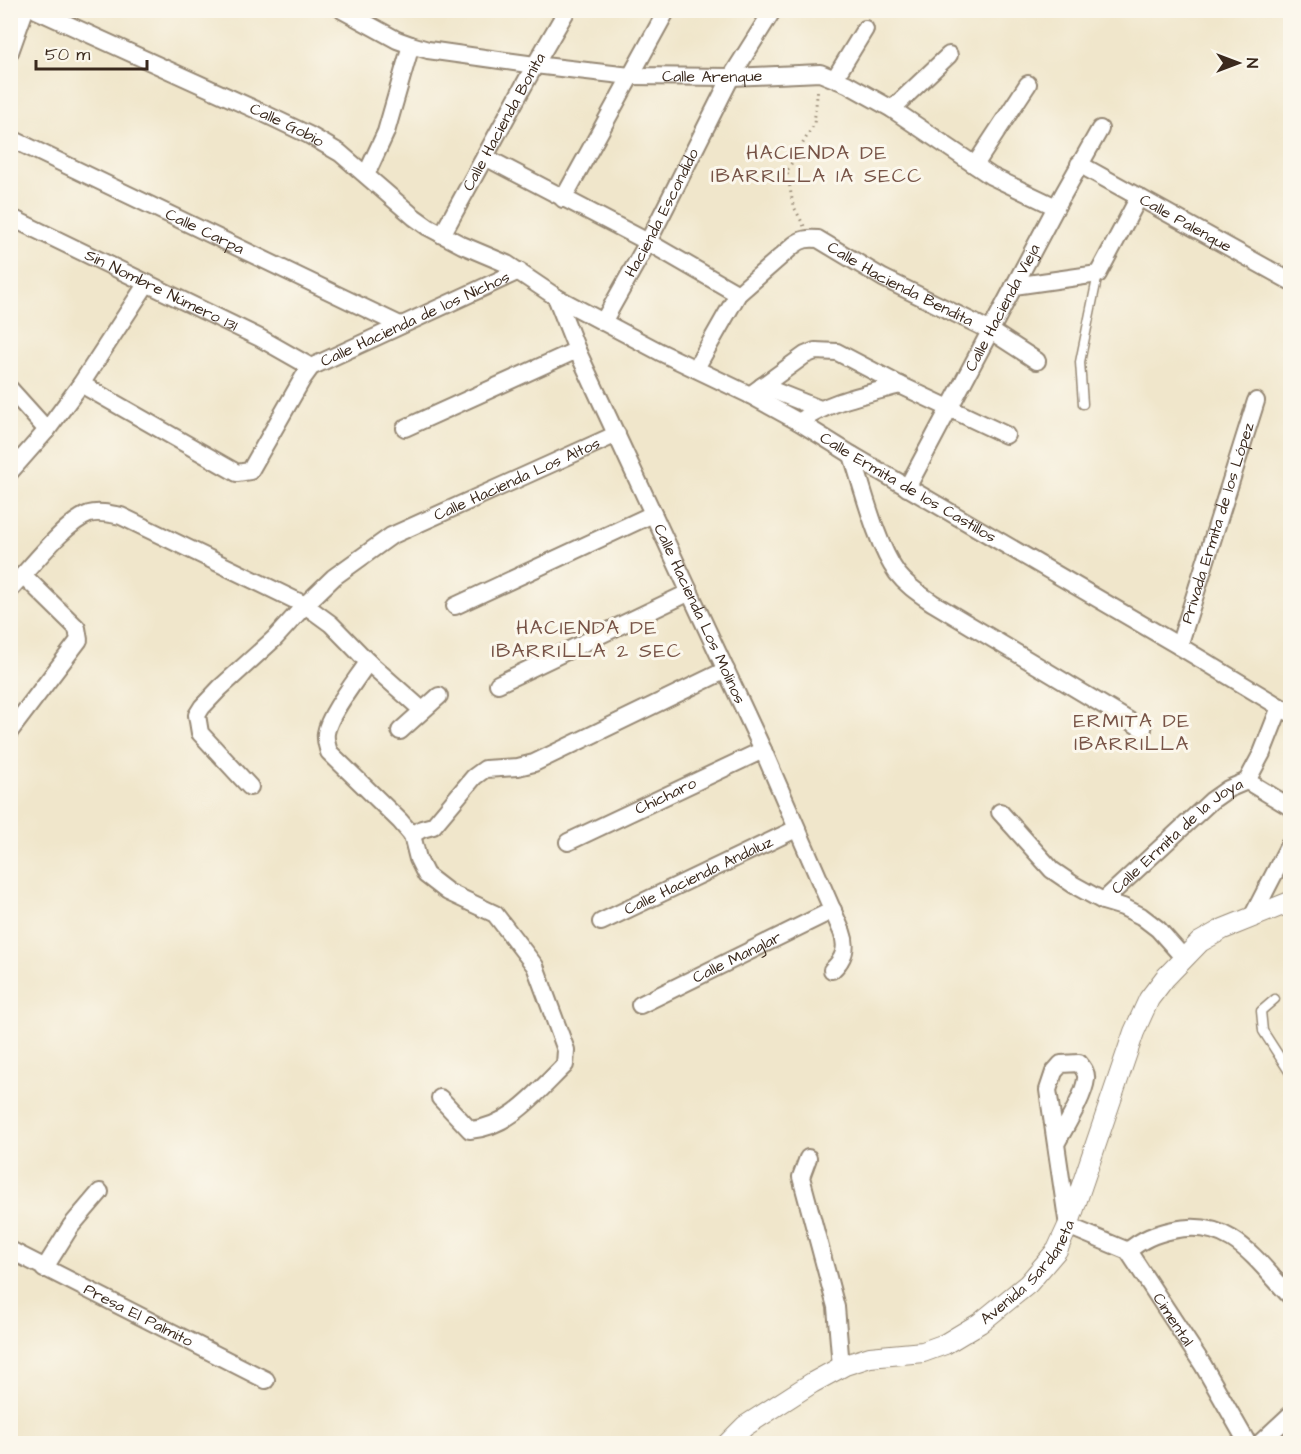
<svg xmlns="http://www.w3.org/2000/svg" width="1301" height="1454" font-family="'Architects Daughter',sans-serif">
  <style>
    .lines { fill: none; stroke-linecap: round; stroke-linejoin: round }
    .service-casing { stroke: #968874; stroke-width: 11 }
    .minor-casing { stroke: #968874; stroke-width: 20 }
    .tertiary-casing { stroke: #968874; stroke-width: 22 }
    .path { stroke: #968874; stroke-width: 3; stroke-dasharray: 1.5 4.5; stroke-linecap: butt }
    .service { stroke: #fff; stroke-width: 8 }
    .minor { stroke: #fff; stroke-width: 16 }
    .tertiary { stroke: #fff; stroke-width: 20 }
    .labels { text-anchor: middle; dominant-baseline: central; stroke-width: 6; stroke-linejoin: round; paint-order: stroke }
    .street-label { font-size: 16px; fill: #3b2a1e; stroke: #fbf7ec }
    .quarter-label { font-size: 20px; letter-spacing: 1.5px; fill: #775346; stroke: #fbf7ec }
  </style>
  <rect width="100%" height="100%" fill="#fbf7ec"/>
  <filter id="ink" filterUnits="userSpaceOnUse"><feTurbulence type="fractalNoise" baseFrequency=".0167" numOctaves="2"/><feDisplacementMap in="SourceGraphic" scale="12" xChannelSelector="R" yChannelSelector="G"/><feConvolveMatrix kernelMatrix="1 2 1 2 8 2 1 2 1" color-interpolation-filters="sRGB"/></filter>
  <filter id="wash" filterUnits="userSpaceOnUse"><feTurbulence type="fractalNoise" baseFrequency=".008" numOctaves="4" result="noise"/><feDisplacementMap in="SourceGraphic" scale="24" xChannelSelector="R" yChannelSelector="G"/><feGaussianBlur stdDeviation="1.35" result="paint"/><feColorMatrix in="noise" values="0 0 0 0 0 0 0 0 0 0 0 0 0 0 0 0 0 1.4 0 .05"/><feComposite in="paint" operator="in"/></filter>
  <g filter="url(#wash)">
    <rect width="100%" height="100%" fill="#f0e6cb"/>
  </g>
  <g filter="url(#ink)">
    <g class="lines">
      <defs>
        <g id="service">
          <path d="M1083,404L1080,362L1098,274"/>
          <path d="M1275,999L1261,1011L1263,1031L1290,1073"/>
        </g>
        <g id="minor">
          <path id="s1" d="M36,10L263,113L309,135L340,153L414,217L428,227L462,245L507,264L556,297L660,352L750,395L799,422L852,455L1179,646L1290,713"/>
          <path id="s2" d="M342,10L397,40L411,45L428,50L535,65L630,76L731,77L820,73L847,84L892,109L991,176L1056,207"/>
          <path d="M10,52L25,10"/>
          <path d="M835,78L865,29"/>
          <path d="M892,109L949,55"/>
          <path id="s3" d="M10,138L400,325"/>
          <path d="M485,157L648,242L738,294"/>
          <path id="s4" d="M1079,164L1290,281"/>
          <path d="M975,165L1028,84"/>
          <path d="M366,175L386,132L411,45"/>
          <path d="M563,199L667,10"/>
          <path id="s5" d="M10,217L260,338L311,367"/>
          <path id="s6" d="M442,235L535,65L567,10"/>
          <path d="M1014,286L1098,274L1139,197"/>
          <path id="s7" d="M556,297L577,350L763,750L842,932C848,948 844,959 832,970"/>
          <path id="s8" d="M603,322L648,242L731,77L773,10"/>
          <path id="s9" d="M696,368L738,294L794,245C802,239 808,238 818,239L883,278L991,331L1037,361"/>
          <path id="s10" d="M81,384L237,473L250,471L303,378L311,367L519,271"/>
          <path d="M762,386L820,409"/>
          <path d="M10,389L47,430"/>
          <path d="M750,395L805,355L815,351L837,352L900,385L1006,435"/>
          <path d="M799,422C832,400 863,395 900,385"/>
          <path d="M405,428L577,350"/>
          <path d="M852,455C863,489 877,546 897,573C907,586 920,594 933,603L1143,729"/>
          <path d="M10,472L47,430L81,384L147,283"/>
          <path id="s11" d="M907,488L1056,207L1100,129"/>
          <path d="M10,589C30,569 64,523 89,514C99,511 111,514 121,516L305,605L331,624L368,662L422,710"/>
          <path d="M455,606L653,514"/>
          <path id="s12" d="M1179,646L1256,401"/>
          <path d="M368,662C357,679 329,714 326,733C325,740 327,745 329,752L400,821L412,835L422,829L433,826L474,777L485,769L518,767L534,763L726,670"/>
          <path d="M498,684L690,592"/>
          <path d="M10,731L79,640L77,628L23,575"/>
          <path d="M400,731L439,696"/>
          <path d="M1247,781L1290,807"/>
          <path id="s13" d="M250,787L200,733L197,715L202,707L220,688L275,638L305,605L334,577L391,536L617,434"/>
          <path d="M1000,812L1052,870L1074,885L1103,901L1123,907L1141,916L1158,929L1183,957"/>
          <path d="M412,835L418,859L426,875L448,892L495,914L535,966L566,1050L565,1065C538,1091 510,1127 470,1130L440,1098"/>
          <path id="s14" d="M568,842L763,750"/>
          <path id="s15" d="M1103,901L1211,801L1228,789L1247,781L1262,753L1280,707"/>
          <path d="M1252,917L1290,843"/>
          <path id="s16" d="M601,922L796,829"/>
          <path id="s17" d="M640,1005L833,910"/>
          <path id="s18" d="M1056,1144C1065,1127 1084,1097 1086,1079C1087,1073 1083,1068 1079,1063L1061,1064L1054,1072L1048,1090L1068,1226L1128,1251L1203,1365L1248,1444"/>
          <path d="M808,1158L801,1177L836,1307L841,1367"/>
          <path id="s19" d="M10,1250L266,1380"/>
          <path d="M1128,1251C1142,1239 1155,1234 1173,1230C1230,1217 1255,1259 1290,1296"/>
          <path d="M44,1269L71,1226L100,1192"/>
          <path d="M1259,1444L1290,1415"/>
        </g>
        <g id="tertiary">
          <path id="s20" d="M727,1444L745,1426L812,1383L845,1365L870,1357L923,1352L945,1344L980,1323L1028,1284L1057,1250L1068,1226L1134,1032L1149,999L1165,978L1200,942L1223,929L1290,902"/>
        </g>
      </defs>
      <!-- service casing -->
      <use href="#service" class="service-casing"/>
      <!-- minor casing -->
      <use href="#minor" class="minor-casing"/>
      <!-- tertiary casing -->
      <use href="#tertiary" class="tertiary-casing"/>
      <!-- path -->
      <path class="path" d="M804,226L793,205L787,171L814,124L818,87"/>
      <!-- service -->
      <use href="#service" class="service"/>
      <!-- minor -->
      <use href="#minor" class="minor"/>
      <!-- tertiary -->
      <use href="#tertiary" class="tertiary"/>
    </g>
  </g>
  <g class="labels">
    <!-- street labels -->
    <g class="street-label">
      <text stroke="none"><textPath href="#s2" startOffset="381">Calle Arenque</textPath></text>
      <text stroke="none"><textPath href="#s6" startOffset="129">Calle Hacienda Bonita</textPath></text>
      <text stroke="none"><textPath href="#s1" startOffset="276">Calle Gobio</textPath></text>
      <text stroke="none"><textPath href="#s8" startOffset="124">Hacienda Escondido</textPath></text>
      <text stroke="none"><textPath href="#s4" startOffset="122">Calle Palenque</textPath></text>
      <text stroke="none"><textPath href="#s3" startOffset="216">Calle Carpa</textPath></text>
      <text stroke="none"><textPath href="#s9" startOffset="279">Calle Hacienda Bendita</textPath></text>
      <text stroke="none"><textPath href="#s5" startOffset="168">Sin Nombre Número 131</textPath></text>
      <text stroke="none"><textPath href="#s11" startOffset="204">Calle Hacienda Vieja</textPath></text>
      <text stroke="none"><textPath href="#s10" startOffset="428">Calle Hacienda de los Nichos</textPath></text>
      <text stroke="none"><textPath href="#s13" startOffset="495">Calle Hacienda Los Altos</textPath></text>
      <text stroke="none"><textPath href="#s1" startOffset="998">Calle Ermita de los Castillos</textPath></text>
      <text stroke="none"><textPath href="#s12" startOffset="129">Privada Ermita de los López</textPath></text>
      <text stroke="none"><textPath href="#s7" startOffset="348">Calle Hacienda Los Molinos</textPath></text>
      <text stroke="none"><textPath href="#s14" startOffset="108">Chicharo</textPath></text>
      <text stroke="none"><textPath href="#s15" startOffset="99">Calle Ermita de la Joya</textPath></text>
      <text stroke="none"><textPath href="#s16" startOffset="108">Calle Hacienda Andaluz</textPath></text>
      <text stroke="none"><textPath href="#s17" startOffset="108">Calle Manglar</textPath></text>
      <text stroke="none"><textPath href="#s20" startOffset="357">Avenida Sardaneta</textPath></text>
      <text stroke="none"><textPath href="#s19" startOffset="144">Presa El Palmito</textPath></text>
      <text stroke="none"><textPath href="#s18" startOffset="422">Cimental</textPath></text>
    </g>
    <!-- quarter labels -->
    <g class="quarter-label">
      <text x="817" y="153">HACIENDA DE<tspan x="817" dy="23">IBARRILLA 1A SECC</tspan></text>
      <text x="587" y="628">HACIENDA DE<tspan x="587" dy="23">IBARRILLA 2 SEC</tspan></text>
      <text x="1132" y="721">ERMITA DE<tspan x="1132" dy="23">IBARRILLA</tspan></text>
    </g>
  </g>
  <!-- margin -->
  <rect width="1301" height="1454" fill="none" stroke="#fbf7ec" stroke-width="36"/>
  <!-- north arrow -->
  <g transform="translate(1238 63) rotate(90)" stroke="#fbf7ec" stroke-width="4.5" paint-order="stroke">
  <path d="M0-4.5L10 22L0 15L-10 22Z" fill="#3b2a1e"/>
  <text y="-9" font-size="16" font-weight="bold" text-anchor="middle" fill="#3b2a1e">N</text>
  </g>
  <!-- scale -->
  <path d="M36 60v9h111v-9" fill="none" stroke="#3b2a1e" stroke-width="3"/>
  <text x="45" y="60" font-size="18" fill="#3b2a1e" stroke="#fbf7ec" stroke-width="4.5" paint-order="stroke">50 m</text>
</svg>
